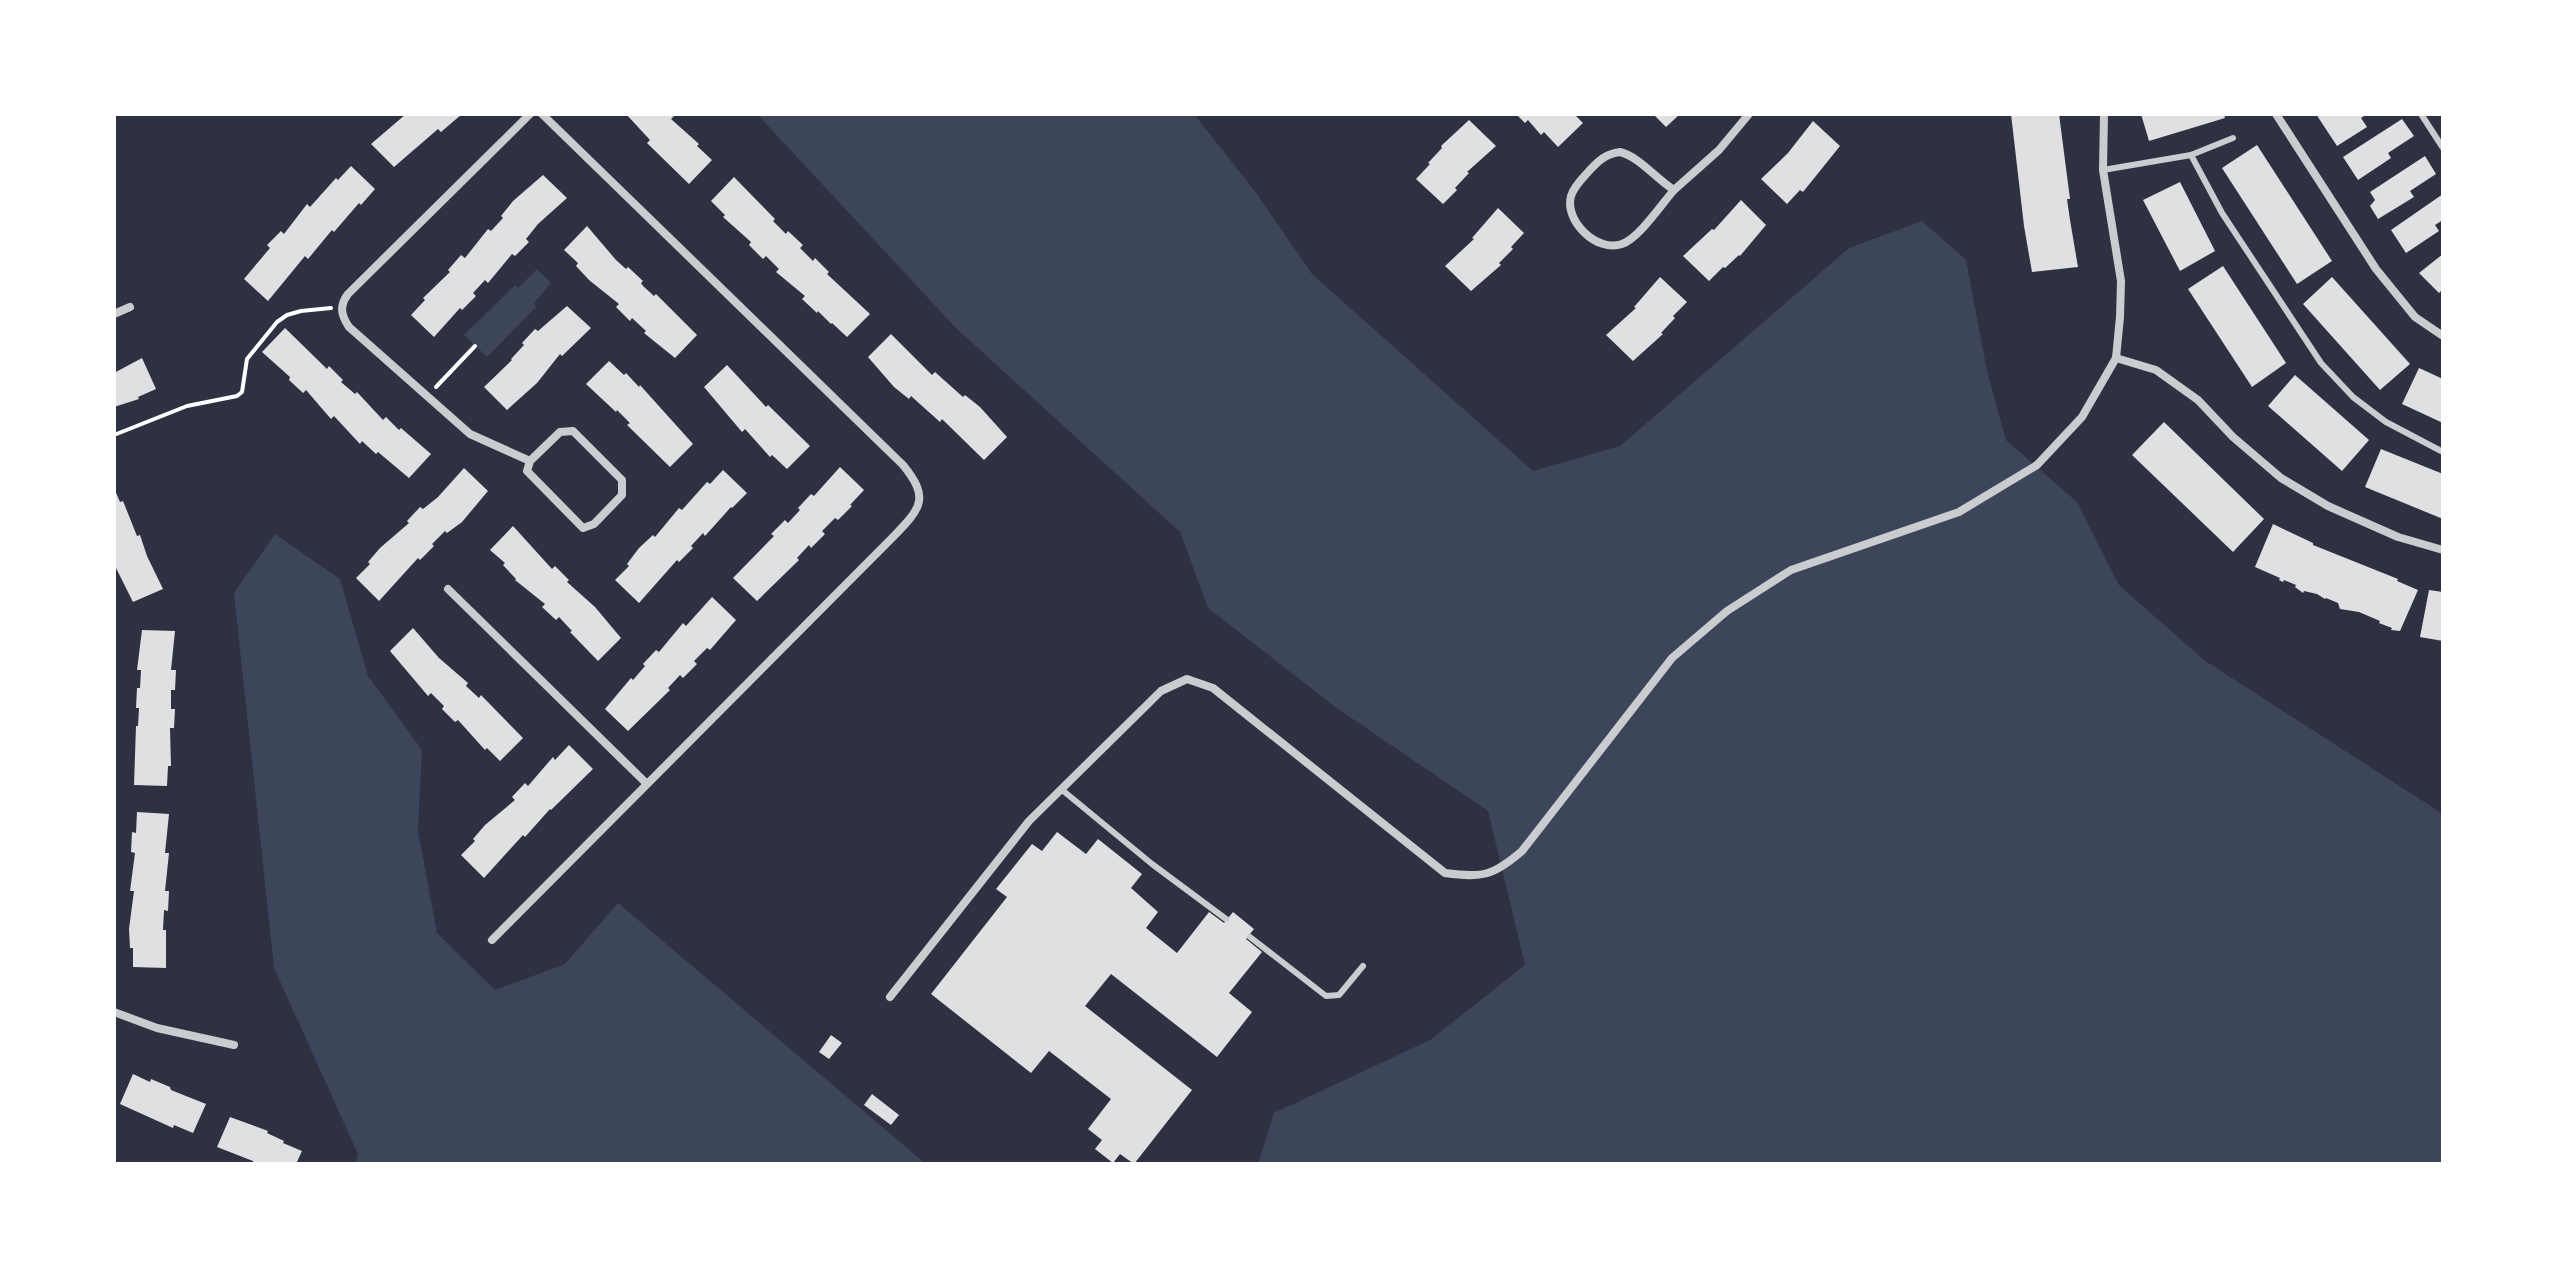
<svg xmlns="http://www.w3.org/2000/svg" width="2557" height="1278" font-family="'IBM Plex Serif',serif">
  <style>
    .green { fill: #3c4559 }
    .building { fill: #e0e0e3 }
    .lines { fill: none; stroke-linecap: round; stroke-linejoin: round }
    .path { stroke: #fff; stroke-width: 4 }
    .service { stroke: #caccd0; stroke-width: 6 }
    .minor { stroke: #caccd0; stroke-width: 8 }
  </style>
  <rect width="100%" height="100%" fill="#2d3142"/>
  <!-- green -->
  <g class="green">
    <path d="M757,114H1194L1257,194L1312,274L1533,471L1620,446L1849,248L1922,221L1966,260L1987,371L2006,440L2077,502L2119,585L2204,660L2443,814V1164H1258L1274,1113L1430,1040L1525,965L1488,811L1338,709L1208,608L1180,532L956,328Z"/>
    <path d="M537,269L551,283L534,303L536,307L487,357L464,335L515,285L518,288Z"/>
    <path d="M275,534L340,579L368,676L422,750L418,831L437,933L495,990L565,964L618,903L926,1164H355L358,1154L274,968L234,593Z"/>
  </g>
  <!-- building -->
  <g class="building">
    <path d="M406,114H462L441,132L438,129L394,167L371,144Z"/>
    <path d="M626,114H672L674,116L671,119L699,144L697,146L712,160L689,184L647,143L650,140Z"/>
    <path d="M1516,114H1574L1583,123L1558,147L1544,132L1541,135L1528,120L1525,123Z"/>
    <path d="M1653,114H1680L1666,127Z"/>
    <path d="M2011,114H2059L2070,199H2067L2070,220L2078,267L2032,272L2024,226Z"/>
    <path d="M2141,114H2224L2225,118L2149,141Z"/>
    <path d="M2316,114H2367L2361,118L2367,127L2337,146Z"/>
    <path d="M2402,119L2414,136L2388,153L2391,158L2358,180L2343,157Z"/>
    <path d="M1469,120L1496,146L1467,172L1469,173L1455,188L1457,190L1443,204L1416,179L1430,164L1428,163L1442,148L1441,146Z"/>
    <path d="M1813,121L1840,146L1803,192L1800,190L1787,204L1761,179L1788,153Z"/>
    <path d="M2257,145L2332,261L2297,284L2222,168Z"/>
    <path d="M2425,156L2436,174L2410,191L2414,197L2378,219L2370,206L2375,200L2370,192Z"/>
    <path d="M351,166L375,189L361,205L359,203L334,232L332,230L308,259L305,256L268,301L244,279L270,248L267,245L281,231L284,234L307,204L310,207L336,178L338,180Z"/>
    <path d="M543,175L567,198L538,224L526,239L529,242L515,256L512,254L488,283L485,280L473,293L476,296L462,310L460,308L434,337L411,315L425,300L423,298L450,272L448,270L461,255L465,258L488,229L491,231L503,218L501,216L513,201Z"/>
    <path d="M734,177L775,219L773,221L786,234L788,231L803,245L800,248L813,261L815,258L829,272L827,274L870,314L847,337L832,323L831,324L818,311L817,313L802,299L805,296L776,272L779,269L766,256L763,259L749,245L751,242L723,217L725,215L711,201Z"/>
    <path d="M2180,182L2215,251L2180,271L2143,200Z"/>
    <path d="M2443,194V220L2435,225L2439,231L2406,253L2391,230Z"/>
    <path d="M1741,200L1766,225L1740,256L1739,255L1725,268L1723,267L1709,281L1683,256L1712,229L1714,230Z"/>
    <path d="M1498,208L1524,233L1511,247L1513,249L1499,263L1501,265L1471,291L1445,266L1474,239L1472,238Z"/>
    <path d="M587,226L616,260L626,269L628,267L643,281L641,283L643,286L654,296L656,294L697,335L675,358L644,333L646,331L632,318L630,321L616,307L619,304L589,280L576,266L578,263L564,250Z"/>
    <path d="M2443,254V289L2439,293L2419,273Z"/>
    <path d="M2223,266L2286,363L2252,387L2188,289Z"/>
    <path d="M1660,277L1687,302L1673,316L1675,318L1661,333L1663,334L1633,361L1606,335L1636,308L1634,307Z"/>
    <path d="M2332,277L2410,364L2380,390L2303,304Z"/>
    <path d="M567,306L591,328L562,356L560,354L537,383L507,410L484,387L512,360L511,359L524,345L522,343L535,329L538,331Z"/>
    <path d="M285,328L327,369L329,366L343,380L341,382L355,394L357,392L383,420L386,417L399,430L401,428L431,454L409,478L378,452L376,454L362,441L360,444L334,416L331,419L306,390L303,393L289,380L290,377L262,352Z"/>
    <path d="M891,334L932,375L935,372L963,397L965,395L980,407L1007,437L984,460L942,419L940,422L911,396L909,399L894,387L868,357Z"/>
    <path d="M142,358L156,389L138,397L139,399L114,407V373Z"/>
    <path d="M609,361L624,375L626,373L639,387L640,385L693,444L670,467L627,425L630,423L617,410L616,412L586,384Z"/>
    <path d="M727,365L766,407L768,405L810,446L787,469L772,455L770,457L745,429L742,432L704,387Z"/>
    <path d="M2419,368L2443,379V423L2402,404Z"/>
    <path d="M2295,375L2369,440L2342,471L2268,406Z"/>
    <path d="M2164,422L2264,519L2233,552L2132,455Z"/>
    <path d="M2381,449L2443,474V519L2365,487Z"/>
    <path d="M840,467L864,490L850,505L852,506L838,520L835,518L822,531L825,534L811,548L809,545L797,558L799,560L757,601L733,578L774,536L771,534L785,520L788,523L800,510L798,508L811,494L814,496Z"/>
    <path d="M464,468L488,491L462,522L447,533L445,531L432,544L434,546L420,560L418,558L379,601L356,578L370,564L368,562L380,548L409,523L407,521L420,507L423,509L438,497Z"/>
    <path d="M723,470L747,493L732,508L731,507L705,536L703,533L691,546L693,548L679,562L677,560L639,603L615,580L629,566L627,564L639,548L653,535L655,537L679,508L682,510L707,482L710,484Z"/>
    <path d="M114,488L120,502L123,501L137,536L140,535L147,556L163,589L133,602L115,566Z"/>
    <path d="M2273,524L2313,543V545L2398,579L2397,581L2418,590L2400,631L2391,630L2392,628L2379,623L2380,621L2359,612L2340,609L2338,603L2326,598L2325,599L2317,594L2304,591L2303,593L2295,587L2296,585L2284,580L2283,582L2279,580L2280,578L2255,567Z"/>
    <path d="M513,526L552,569L555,566L569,580L567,582L595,607L621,638L598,661L570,632L572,631L559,617L556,620L542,607L545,604L515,580L516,579L503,565L505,563L490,550Z"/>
    <path d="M2429,590L2443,592V641L2420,637Z"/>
    <path d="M712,597L736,620L710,650L707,648L694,661L697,664L683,678L680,675L668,688L670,690L628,731L605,709L631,678L633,680L645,666L643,664L656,650L659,652L683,623L686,626Z"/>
    <path d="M413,628L439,658L468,683L466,686L479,698L481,695L523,738L500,761L487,748L485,750L458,720L455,722L442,709L444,706L431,693L428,696L390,651Z"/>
    <path d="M142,630L175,631L171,670H176L175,690H171V709H175L174,728H170L171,766H168L167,786L134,785L136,726H138L139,708H136L137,688H140L141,670H137Z"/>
    <path d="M569,745L593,769L551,810L550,809L525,837L523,835L484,878L461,855L475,841L473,839L485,825L515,800L512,797L525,783L528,786L553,757L555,760Z"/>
    <path d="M137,812L169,814L165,853H169L165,891H169L168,911L164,910L163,930H166V968L133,967V948H130L129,929L134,891H130L135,853L131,852L132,832L136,833Z"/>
    <path d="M1057,832L1086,854L1098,839L1142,874L1131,888L1158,912L1146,928L1177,953L1209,912L1224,923L1233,912L1254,929L1246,939L1262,952L1229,993L1252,1012L1217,1057L1111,974L1085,1006L1192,1090L1134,1164L1120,1154L1113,1163L1095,1149L1102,1140L1088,1129L1111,1099L1049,1051L1031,1073L931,994L1007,897L996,889L1032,844L1042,851Z"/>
    <path d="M831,1035L842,1043L829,1059L819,1052Z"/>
    <path d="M133,1074L150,1082L151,1079L170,1087L171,1090L206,1104L193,1133L174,1125L173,1128L120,1104Z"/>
    <path d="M872,1094L899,1115L891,1125L864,1105Z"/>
    <path d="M230,1117L268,1131L267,1133L284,1141L283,1143L302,1151L296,1164H254L253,1161L217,1147Z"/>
  </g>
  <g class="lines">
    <!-- path -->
    <g class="path">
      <path d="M436,387L475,346"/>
      <path d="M114,435L187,406L237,396L242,392L247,359L277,322L287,315L301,311L331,308"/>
    </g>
    <!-- service -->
    <g class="service">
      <path d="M2421,114L2443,148"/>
      <path d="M2191,155L2222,213L2321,363L2353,397L2386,422L2443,452"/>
      <path d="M2103,170L2191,155L2233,138"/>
      <path d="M1061,789L1152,864L1226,919"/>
      <path d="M1250,937L1326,996L1339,995L1363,966"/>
    </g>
    <!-- minor -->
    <g class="minor">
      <path d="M530,114L348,294C339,306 341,315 349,327L470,434L530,461"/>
      <path d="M2276,114L2376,269L2415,317L2443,336"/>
      <path d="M1620,152C1640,157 1656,179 1674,190C1661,205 1639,238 1622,244C1597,253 1564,221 1571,196C1574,186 1583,178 1589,171C1599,160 1606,154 1620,152Z"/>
      <path d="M1674,190L1719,150L1749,114"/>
      <path d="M114,314L130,307"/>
      <path d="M2116,358L2156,370L2198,400L2233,437L2281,478L2328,506L2398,537L2443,550"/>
      <path d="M573,431L622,480V495L594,524L583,528L527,471L530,461L560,432Z"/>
      <path d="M448,589L646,783"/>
      <path d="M492,940L894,536C921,508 930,498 903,465L542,114"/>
      <path d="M890,997L1029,821L1161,691L1187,679L1213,688L1445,873C1483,878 1493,876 1522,851L1672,658L1727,611L1791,570L1959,512L2037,465L2082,417L2116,358L2120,317L2121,281L2103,170L2104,114"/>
      <path d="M114,1012L157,1028L234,1045"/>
    </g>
  </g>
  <!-- border -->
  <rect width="2557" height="1278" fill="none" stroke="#ffffff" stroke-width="232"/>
</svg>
